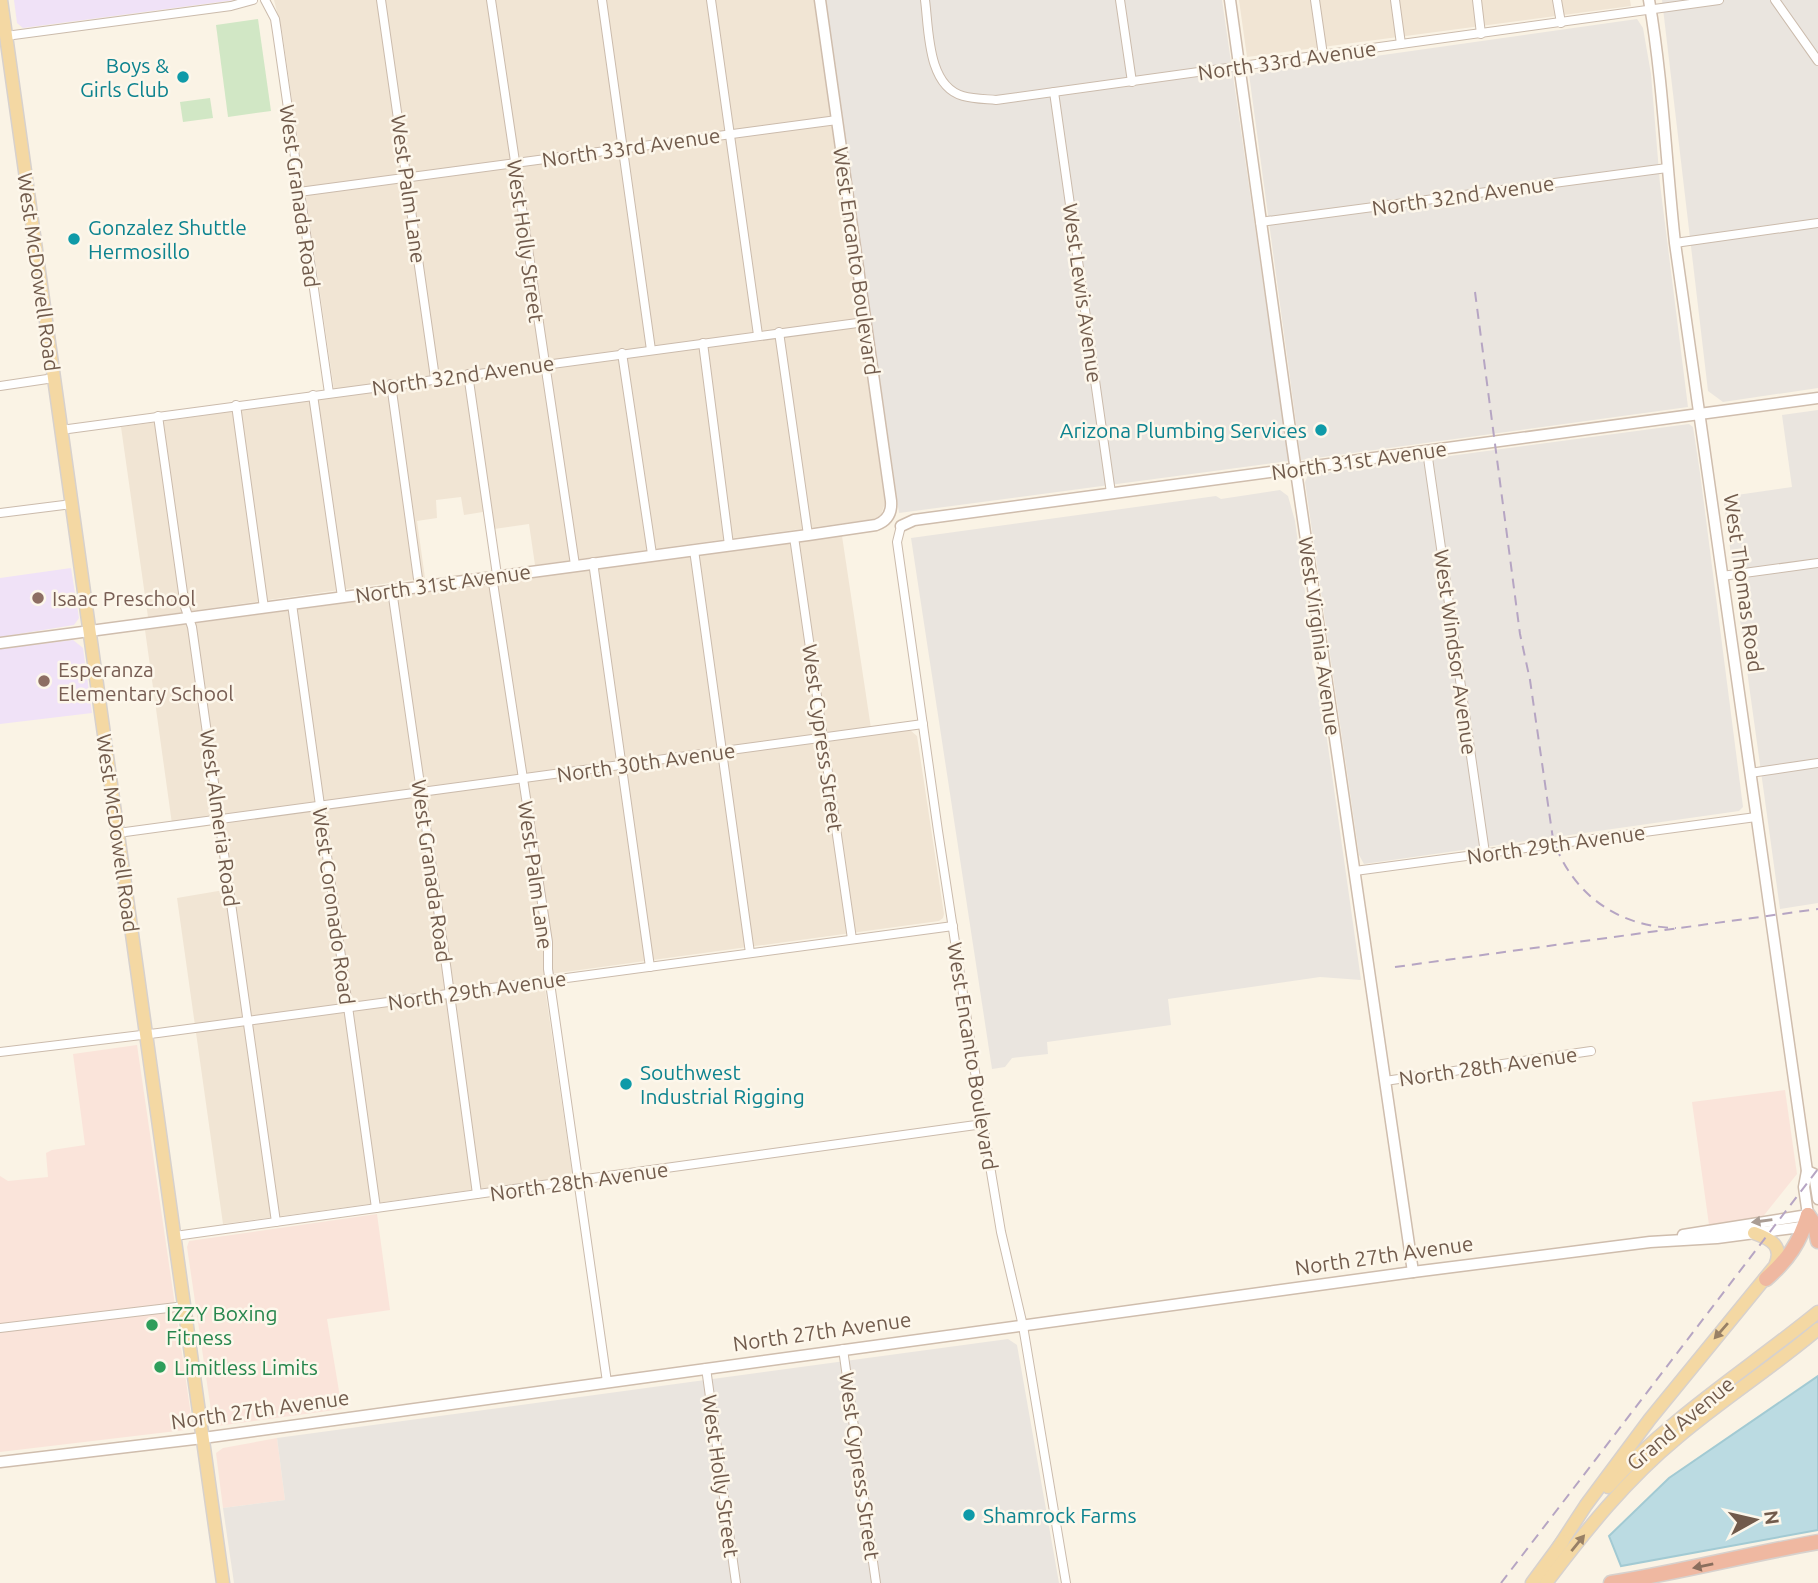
<svg xmlns="http://www.w3.org/2000/svg" width="1818" height="1583" font-family="Ubuntu,sans-serif">
  <style>
    .residential { fill: #f1e5d4 }
    .commercial { fill: #fae4da }
    .industrial { fill: #eae5df }
    .education { fill: #f0e2f7 }
    .green { fill: #d1e7c5 }
    .water { fill: #bbdbe2; stroke: #a2cad3; stroke-width: 2 }
    .lines { fill: none; stroke-linecap: round; stroke-linejoin: round }
    .street-casing { stroke: #cbbbac; stroke-width: 10 }
    .secondary-casing { stroke: #cfbdad; stroke-width: 13 }
    .primary-casing { stroke: #d7d1cd; stroke-width: 15 }
    .highway-casing { stroke: #d7d1cd; stroke-width: 17 }
    .street { stroke: #fff; stroke-width: 8 }
    .secondary { stroke: #fff; stroke-width: 10 }
    .primary { stroke: #f4d8a3; stroke-width: 12 }
    .highway { stroke: #efb8a1; stroke-width: 14 }
    .rail { stroke: #b6a5c3; stroke-width: 2; stroke-dasharray: 10 7; stroke-linecap: butt }
    .oneway { fill: #aa9d94 }
    .oneway2 { fill: #988066 }
    .oneway3 { fill: #8a6e5d }
    .culture-dot { fill: #0f9aa8; stroke: #fdf7eb; stroke-width: 2.5 }
    .education-dot { fill: #8d6e63; stroke: #fdf7eb; stroke-width: 2.5 }
    .leisure-dot { fill: #2e9e5b; stroke: #fdf7eb; stroke-width: 2.5 }
    .labels { text-anchor: middle; dominant-baseline: central; stroke-width: 5; stroke-linejoin: round; paint-order: stroke }
    .street-label { font-size: 21px; fill: #715b4c; stroke: #fdf7eb }
    .culture-label { font-size: 21px; fill: #0d838f; stroke: #fdf7eb; text-anchor: start }
    .education-label { font-size: 21px; fill: #785e54; stroke: #fdf7eb; text-anchor: start }
    .leisure-label { font-size: 21px; fill: #27864d; stroke: #fdf7eb; text-anchor: start }
  </style>
  <rect width="100%" height="100%" fill="#faf3e5"/>
  <!-- residential -->
  <g class="residential">
    <path d="M274,0H814L885,503L881,515L875,519L535,565L529,524L487,530L483,512L464,515L461,497L436,500L437,518L417,521L425,578L148,617L121,427L335,397L282,31Z"/>
    <path d="M1239,0H1630L1631,6L1247,57Z"/>
    <path d="M842,536L872,735L910,730L917,736L944,914L943,918L939,921L543,975L572,1172L570,1175L567,1177L223,1224L177,898L224,890L215,825L173,831L145,630Z"/>
  </g>
  <!-- commercial -->
  <g class="commercial">
    <path d="M137,1045L192,1422L185,1430L0,1452V1176L8,1181L48,1177L46,1153L52,1150L85,1145L73,1054Z"/>
    <path d="M1785,1090L1797,1174L1761,1219L1709,1225L1692,1102Z"/>
    <path d="M377,1214L390,1310L327,1319L342,1409L217,1426L213,1424L187,1247L189,1241Z"/>
    <path d="M277,1438L285,1500L223,1508L216,1453L223,1448Z"/>
  </g>
  <!-- industrial -->
  <g class="industrial">
    <path d="M826,0H1222L1289,461L899,513Z"/>
    <path d="M1662,0H1818V388L1723,402L1708,391Z"/>
    <path d="M1637,19L1643,28L1651,74L1660,184L1688,407L1301,460L1249,74Z"/>
    <path d="M1818,410V903L1780,909L1723,497L1792,487L1782,415Z"/>
    <path d="M1689,424L1693,427L1700,473L1743,807L1739,811L1364,864L1359,855L1305,482L1308,475Z"/>
    <path d="M1280,490L1288,496L1295,521L1314,656L1312,663L1322,704L1361,980L1320,977L1168,999L1171,1025L1047,1042L1048,1054L1012,1058L1005,1067L992,1069L911,538L1216,496L1221,499Z"/>
    <path d="M1008,1339L1017,1345L1059,1583H234L223,1508L285,1500L277,1438Z"/>
  </g>
  <!-- education -->
  <g class="education">
    <path d="M14,0H235L23,28L17,23Z"/>
    <path d="M71,568L79,618L74,625L0,637V578Z"/>
    <path d="M73,640L83,648L92,713L0,724V649Z"/>
  </g>
  <!-- green -->
  <g class="green">
    <path d="M258,19L271,111L228,117L216,25Z"/>
    <path d="M210,98L213,118L183,122L180,102Z"/>
  </g>
  <!-- water -->
  <path class="water" d="M1818,1376V1530L1621,1566L1609,1536L1669,1478Z"/>
  <g class="lines">
    <defs>
      <g id="street">
        <path d="M265,0L275,19L277,32L329,393"/>
        <path d="M381,0L435,378"/>
        <path d="M491,0L575,565"/>
        <path d="M602,0L651,350"/>
        <path d="M711,0L758,335"/>
        <path d="M925,0C929,29 927,86 963,96C973,99 985,99 996,100L1719,0"/>
        <path d="M1120,0L1132,82"/>
        <path d="M1315,0L1323,55"/>
        <path d="M1395,0L1401,44"/>
        <path d="M1477,0L1481,34"/>
        <path d="M1557,0L1561,23"/>
        <path d="M1775,0L1818,61"/>
        <path d="M6,36L231,6L253,0"/>
        <path d="M1054,92L1111,493"/>
        <path d="M299,192L837,120"/>
        <path d="M1260,222L1667,168"/>
        <path d="M1675,243L1818,223"/>
        <path d="M779,332L808,535"/>
        <path d="M703,343L729,545"/>
        <path d="M622,353L652,554"/>
        <path d="M468,374L497,575"/>
        <path d="M391,384L419,586"/>
        <path d="M0,386L54,378"/>
        <path d="M313,395L342,597"/>
        <path d="M236,405L264,608"/>
        <path d="M158,416L185,607L192,627L276,1222"/>
        <path d="M61,430L865,322"/>
        <path d="M1427,451L1485,853"/>
        <path d="M0,513L72,504"/>
        <path d="M901,526L897,542L938,831L983,1124L1001,1232L1023,1326L1066,1583"/>
        <path d="M794,537L852,939"/>
        <path d="M694,550L750,953"/>
        <path d="M593,562L650,967"/>
        <path d="M492,576L548,942V969L607,1382"/>
        <path d="M1722,576L1818,563"/>
        <path d="M392,590L446,965L477,1194"/>
        <path d="M292,604L376,1208"/>
        <path d="M1750,773L1818,763"/>
        <path d="M118,833L923,724"/>
        <path d="M1355,871L1756,817"/>
        <path d="M0,1052L158,1033L953,926"/>
        <path d="M1385,1081L1591,1051"/>
        <path d="M175,1236L983,1124"/>
        <path d="M0,1328L185,1306"/>
        <path d="M843,1349L876,1583"/>
        <path d="M706,1368L736,1583"/>
      </g>
      <g id="secondary">
        <path d="M1230,0L1292,444L1413,1272"/>
        <path d="M1649,0C1663,80 1666,162 1675,243L1807,1171L1804,1187L1808,1215L1683,1235"/>
        <path d="M901,526L914,520L1818,398"/>
        <path d="M0,643L808,535L876,525C887,521 892,513 891,501L820,0"/>
        <path d="M1807,1171L1814,1174L1818,1199"/>
        <path d="M0,1462L203,1438L1413,1272L1650,1242L1717,1238L1809,1226"/>
      </g>
      <g id="primary">
        <path d="M1,0L223,1583"/>
        <path d="M1608,1487C1669,1418 1747,1370 1818,1312"/>
        <path d="M1558,1548L1586,1505L1650,1419L1775,1266C1784,1246 1771,1239 1754,1233"/>
        <path d="M1532,1583L1563,1541"/>
        <path d="M1546,1583C1586,1530 1627,1479 1678,1437C1723,1399 1773,1367 1818,1329"/>
      </g>
      <g id="highway">
        <path d="M1808,1215L1815,1225L1818,1241"/>
        <path d="M1766,1279C1788,1260 1800,1242 1808,1215"/>
        <path d="M1611,1583C1681,1572 1749,1554 1818,1542"/>
      </g>
    </defs>
    <!-- street casing -->
    <use href="#street" class="street-casing"/>
    <!-- secondary casing -->
    <use href="#secondary" class="secondary-casing"/>
    <!-- primary casing -->
    <use href="#primary" class="primary-casing"/>
    <!-- highway casing -->
    <use href="#highway" class="highway-casing"/>
    <!-- street -->
    <use href="#street" class="street"/>
    <!-- secondary -->
    <use href="#secondary" class="secondary"/>
    <!-- primary -->
    <use href="#primary" class="primary"/>
    <!-- highway -->
    <use href="#highway" class="highway"/>
    <!-- rail -->
    <g class="rail">
      <path d="M1475,292L1520,634L1530,680L1553,839C1572,894 1618,927 1676,928"/>
      <path d="M1395,967L1818,909"/>
      <path d="M1501,1583L1818,1169"/>
    </g>
  </g>
  <!-- one-way arrows -->
  <defs><path id="oneway-solid" d="M-6-.8H1V-3.2L6.5 0L1 3.2V.8H-6Z" transform="scale(1.75)"/></defs>
  <use class="oneway" href="#oneway-solid" transform="translate(1762 1221) rotate(172)"/>
  <g class="oneway2">
    <use href="#oneway-solid" transform="translate(1721 1331) rotate(131)"/>
    <use href="#oneway-solid" transform="translate(1578 1543) rotate(-51)"/>
  </g>
  <use class="oneway3" href="#oneway-solid" transform="translate(1703 1566) rotate(168)"/>
  <!-- markers -->
  <g class="culture-dot">
    <circle cx="183" cy="77" r="7"/>
    <circle cx="74" cy="239" r="7"/>
    <circle cx="1321" cy="430" r="7"/>
    <circle cx="626" cy="1084" r="7"/>
    <circle cx="969" cy="1515" r="7"/>
  </g>
  <g class="education-dot">
    <circle cx="38" cy="598" r="7"/>
    <circle cx="44" cy="681" r="7"/>
  </g>
  <g class="leisure-dot">
    <circle cx="152" cy="1325" r="7"/>
    <circle cx="160" cy="1367" r="7"/>
  </g>
  <g class="labels">
    <!-- street labels -->
    <g class="street-label">
      <text transform="translate(1287 60) rotate(-8)">North 33rd Avenue</text>
      <text transform="translate(631 147) rotate(-8)">North 33rd Avenue</text>
      <text transform="translate(409 189) rotate(82)">West Palm Lane</text>
      <text transform="translate(1463 195) rotate(-8)">North 32nd Avenue</text>
      <text transform="translate(300 196) rotate(82)">West Granada Road</text>
      <text transform="translate(526 241) rotate(82)">West Holly Street</text>
      <text transform="translate(857 261) rotate(82)">West Encanto Boulevard</text>
      <text transform="translate(39 272) rotate(82)">West McDowell Road</text>
      <text transform="translate(1083 293) rotate(82)">West Lewis Avenue</text>
      <text transform="translate(463 375) rotate(-8)">North 32nd Avenue</text>
      <text transform="translate(1359 460) rotate(-8)">North 31st Avenue</text>
      <text transform="translate(443 583) rotate(-8)">North 31st Avenue</text>
      <text transform="translate(1744 583) rotate(82)">West Thomas Road</text>
      <text transform="translate(1320 636) rotate(82)">West Virginia Avenue</text>
      <text transform="translate(1456 652) rotate(82)">West Windsor Avenue</text>
      <text transform="translate(823 738) rotate(82)">West Cypress Street</text>
      <text transform="translate(646 762) rotate(-8)">North 30th Avenue</text>
      <text transform="translate(220 818) rotate(82)">West Almeria Road</text>
      <text transform="translate(118 833) rotate(82)">West McDowell Road</text>
      <text transform="translate(1556 844) rotate(-8)">North 29th Avenue</text>
      <text transform="translate(432 871) rotate(82)">West Granada Road</text>
      <text transform="translate(536 875) rotate(82)">West Palm Lane</text>
      <text transform="translate(334 906) rotate(82)">West Coronado Road</text>
      <text transform="translate(477 990) rotate(-8)">North 29th Avenue</text>
      <text transform="translate(973 1056) rotate(81)">West Encanto Boulevard</text>
      <text transform="translate(1488 1066) rotate(-8)">North 28th Avenue</text>
      <text transform="translate(579 1181) rotate(-8)">North 28th Avenue</text>
      <text transform="translate(1384 1255) rotate(-8)">North 27th Avenue</text>
      <text transform="translate(822 1331) rotate(-8)">North 27th Avenue</text>
      <text transform="translate(260 1409) rotate(-8)">North 27th Avenue</text>
      <text transform="translate(1680 1423) rotate(-40)">Grand Avenue</text>
      <text transform="translate(860 1466) rotate(82)">West Cypress Street</text>
      <text transform="translate(721 1476) rotate(82)">West Holly Street</text>
    </g>
    <!-- culture labels -->
    <g class="culture-label">
      <text x="169" y="65" text-anchor="end">Boys &amp;<tspan x="169" dy="24">Girls Club</tspan></text>
      <text x="88" y="227">Gonzalez Shuttle<tspan x="88" dy="24">Hermosillo</tspan></text>
      <text x="1307" y="430" text-anchor="end">Arizona Plumbing Services</text>
      <text x="640" y="1072">Southwest<tspan x="640" dy="24">Industrial Rigging</tspan></text>
      <text x="983" y="1515">Shamrock Farms</text>
    </g>
    <!-- education labels -->
    <g class="education-label">
      <text x="52" y="598">Isaac Preschool</text>
      <text x="58" y="669">Esperanza<tspan x="58" dy="24">Elementary School</tspan></text>
    </g>
    <!-- leisure labels -->
    <g class="leisure-label">
      <text x="166" y="1313">IZZY Boxing<tspan x="166" dy="24">Fitness</tspan></text>
      <text x="174" y="1367">Limitless Limits</text>
    </g>
  </g>
  <!-- north arrow -->
  <g transform="translate(1755 1520) rotate(82)" stroke="#fdf7eb" stroke-width="5" paint-order="stroke">
  <path d="M0-5L12 26L0 18L-12 26Z" fill="#715b4c"/>
  <text y="-10" font-size="19" font-weight="bold" text-anchor="middle" fill="#715b4c">N</text>
  </g>
</svg>
